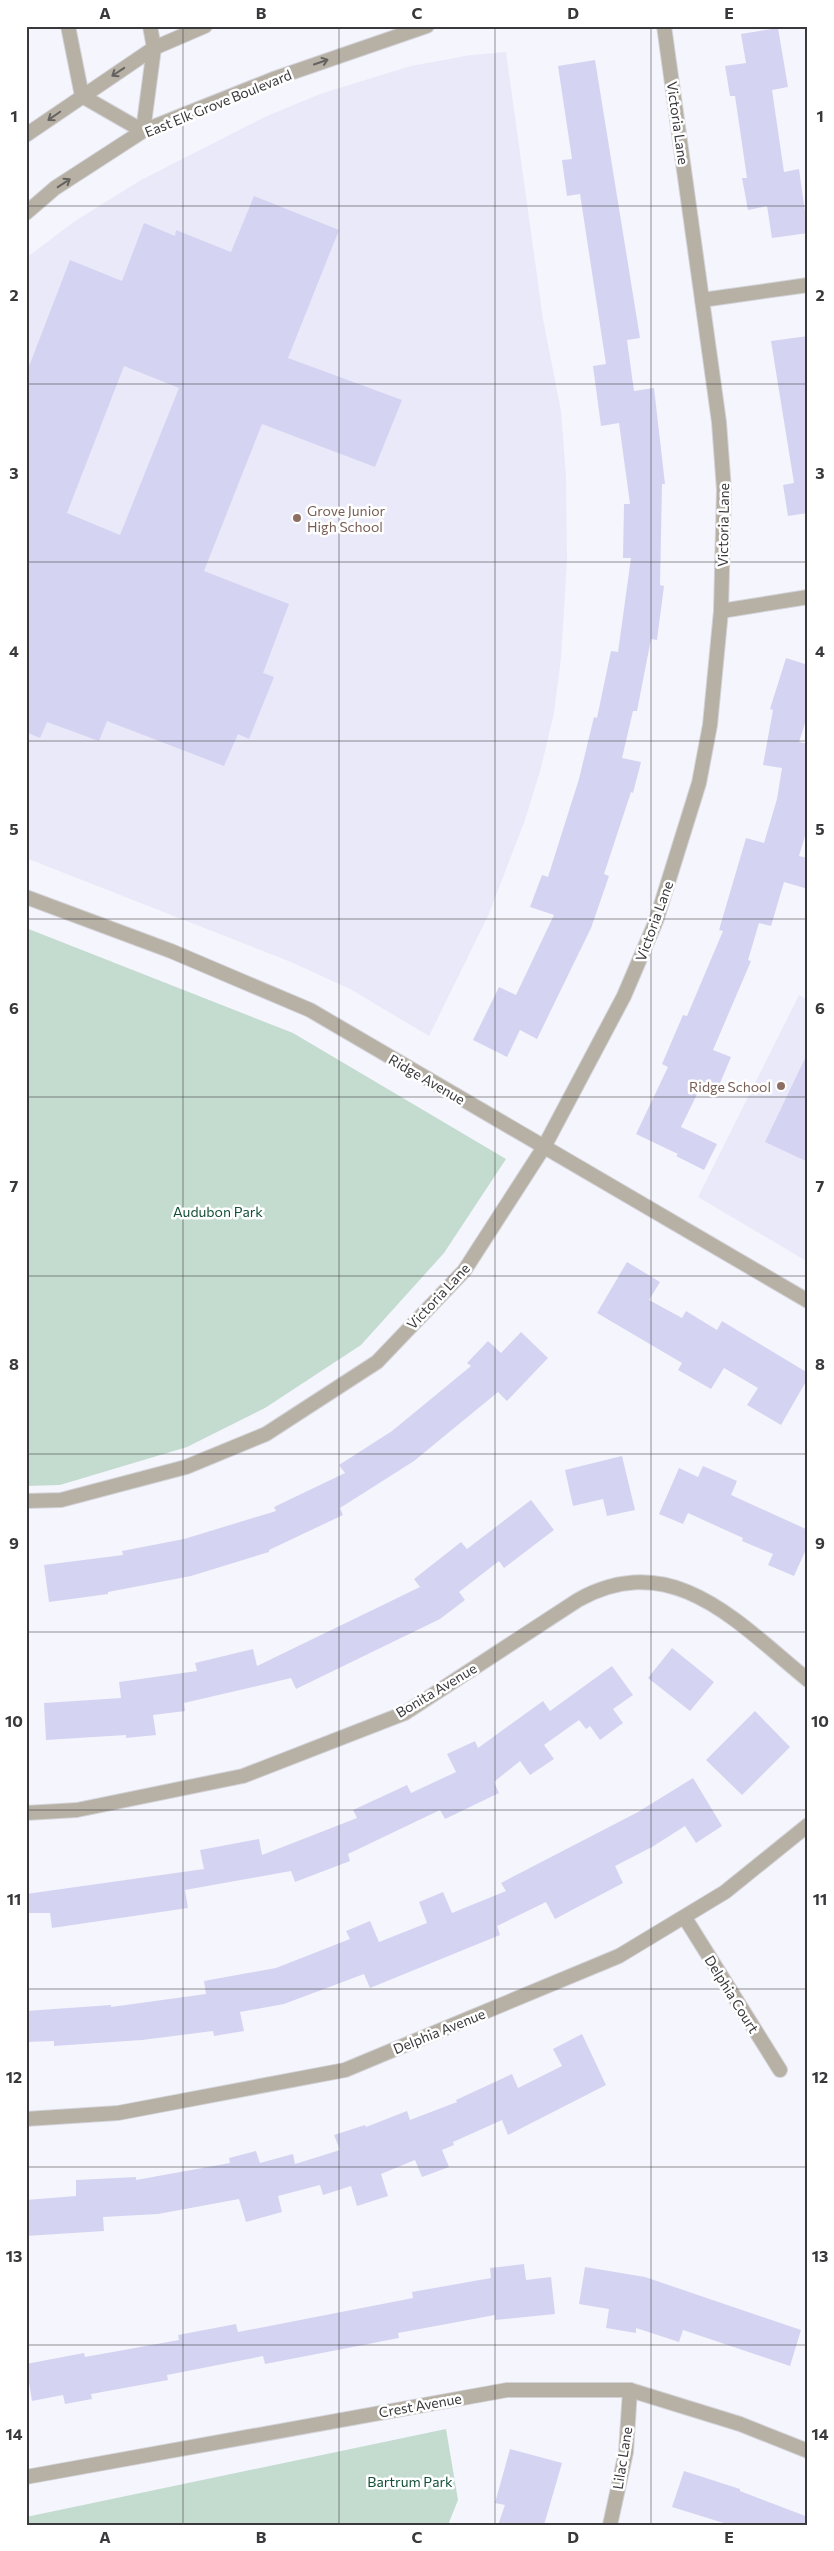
<svg xmlns="http://www.w3.org/2000/svg" width="834" height="2551" font-family="Commissioner,sans-serif">
  <style>
    .built { fill: #e9e9f9 }
    .green { fill: #c3dccf }
    .building { fill: #d4d4f2; fill-rule: evenodd }
    .lines { fill: none; stroke-linecap: round; stroke-linejoin: round }
    .minor-casing { stroke: #d3d3da; stroke-width: 16 }
    .tertiary-casing { stroke: #d3d3da; stroke-width: 16 }
    .minor { stroke: #b7b0a4; stroke-width: 14 }
    .tertiary { stroke: #b7b0a4; stroke-width: 14 }
    .oneway { stroke: #656360 }
    .grid { fill: none; stroke: #39393c; stroke-width: 1; stroke-opacity: 0.55 }
    .education-dot { fill: #8d6e63; stroke: #fff; stroke-width: 2 }
    .labels { text-anchor: middle; dominant-baseline: central; stroke-width: 5; stroke-linejoin: round; paint-order: stroke }
    .street-label { font-size: 14px; fill: #39393c; stroke: #fff }
    .education-label { font-size: 14px; fill: #785e54; stroke: #fff; text-anchor: start }
    .park-label { font-size: 14px; fill: #124e38; stroke: #fff }
    .neatline { fill: none; stroke: #39393c; stroke-width: 2 }
    .grid-label { font-size: 16px; text-anchor: middle; font-weight: bold; fill: #39393c }
  </style>
  <rect width="100%" height="100%" fill="#f5f5fd"/>
  <!-- built -->
  <g class="built">
    <path d="M506,52L543,319L561,411L566,477L567,559L561,658L554,713L541,768L525,820L488,916L429,1036L350,989L291,962L26,858V258L75,221L141,180L269,115L323,93L411,66L471,55Z"/>
    <path d="M799,995L808,1000V1262L698,1197Z"/>
  </g>
  <!-- green -->
  <g class="green">
    <path d="M26,928L293,1033L506,1159L444,1253L361,1345L265,1408L187,1447L60,1485L26,1486Z"/>
    <path d="M446,2429L458,2500L448,2525H26V2517Z"/>
  </g>
  <!-- building -->
  <g class="building">
    <path d="M778,28L788,87L772,90L784,172L799,169L808,233L772,238L767,206L748,210L742,178H747L735,96H730L725,66L746,63L741,34Z"/>
    <path d="M595,60L640,338L627,340L634,391L654,388L665,484H662L660,585L664,586L657,640L651,639L637,711H633L622,758L641,762L633,793L631,792L604,874L609,876L591,928L537,1039L520,1030L507,1057L473,1040L499,987L516,995L554,915L530,907L542,875L548,877L579,779L594,717L597,718L611,651L618,652L631,558H623L624,504H630L619,423L601,426L593,366L606,364L580,194L567,196L562,160L572,159L558,66Z"/>
    <path d="M254,196L339,230L288,358L402,400L375,467L262,424L204,571L289,604L263,673L274,677L249,739L238,734L224,766L107,721L99,741L47,722L40,738L26,732V374L70,260L122,281L144,223L175,236L176,230L231,252ZM124,366L179,388L120,535L67,513Z"/>
    <path d="M808,336V513L788,516L783,485L794,483L771,341Z"/>
    <path d="M786,658L808,665V714L799,742L808,744V826L799,856L808,858V889L784,882L771,926L759,923L748,960L751,961L713,1050L731,1057L718,1088L703,1082L681,1127L717,1144L704,1170L676,1156L678,1154L636,1134L668,1067L662,1064L683,1015L687,1016L723,931L719,930L746,838L764,843L777,799L782,768L763,765L773,710L770,709Z"/>
    <path d="M808,1052V1162L765,1142Z"/>
    <path d="M627,1262L660,1282L649,1300L682,1318L686,1311L717,1330L722,1321L808,1373V1378L781,1425L747,1405L758,1388L724,1368L711,1389L678,1370L682,1363L597,1313Z"/>
    <path d="M521,1332L548,1358L507,1401L498,1392L414,1461L340,1508L343,1515L269,1550V1552L191,1576L108,1592V1594L49,1602L44,1565L123,1555L122,1551L184,1539L276,1511L274,1507L345,1473L339,1465L392,1431L471,1366L467,1363L488,1341L501,1353Z"/>
    <path d="M622,1456L635,1510L607,1516L603,1499L573,1506L565,1470Z"/>
    <path d="M703,1466L737,1481L731,1495L808,1530V1545L794,1576L768,1565L773,1554L742,1541L743,1538L688,1513L683,1524L659,1514L679,1468L698,1477Z"/>
    <path d="M531,1500L554,1530L504,1568L499,1561L459,1592L465,1600L440,1619L296,1689L291,1678L184,1703L185,1711L153,1715L156,1735L126,1738V1735L46,1740L44,1703L121,1698L119,1682L197,1671L195,1663L253,1649L257,1666L420,1587L414,1579L461,1542L467,1549Z"/>
    <path d="M672,1648L714,1682L690,1711L648,1678Z"/>
    <path d="M612,1666L633,1695L613,1709L623,1723L600,1740L590,1726L586,1729L579,1720L544,1745L554,1759L530,1775L520,1761L494,1782L499,1793L445,1819L440,1810L348,1854L350,1861L295,1882L291,1871L185,1890L188,1908L52,1928L50,1913H26V1894L204,1869L200,1850L259,1839L262,1855L357,1818L353,1810L407,1785L411,1793L456,1772L447,1754L475,1741L478,1748L543,1701L550,1711Z"/>
    <path d="M755,1711L790,1747L742,1795L706,1760Z"/>
    <path d="M693,1778L722,1826L696,1843L685,1826L652,1847L615,1866L623,1883L555,1919L546,1902L497,1926L500,1935L370,1988L364,1974L284,2004L240,2012L244,2031L214,2036L213,2031L142,2040L54,2046V2041L26,2042V2011L111,2005V2007L206,1994L204,1981L276,1968L350,1939L346,1931L370,1921L379,1942L427,1923L419,1902L443,1892L452,1913L506,1891L501,1883L638,1812Z"/>
    <path d="M582,2034L606,2085L508,2135L502,2120L453,2142L454,2145L442,2150L449,2167L422,2177L415,2160L381,2174L388,2196L357,2206L351,2186L323,2195L320,2185L278,2196L282,2212L246,2222L239,2199L158,2214L103,2217L104,2231L26,2236V2200L76,2196V2180L136,2177V2180L230,2163L229,2158L256,2151L260,2163L293,2154L295,2164L340,2150L334,2135L365,2125L366,2127L407,2111L410,2120L457,2102L456,2100L512,2074L518,2088L562,2066L553,2049Z"/>
    <path d="M524,2264L526,2280L551,2277L555,2314L495,2320V2315L398,2333L399,2338L265,2364L263,2356L167,2375L168,2380L91,2394L92,2399L65,2404L63,2395L32,2401L26,2364L84,2353L85,2357L179,2340L178,2335L236,2324L238,2332L413,2298L412,2292L491,2278L490,2268Z"/>
    <path d="M585,2267L645,2277L801,2330L790,2366L683,2330L679,2342L636,2328V2333L606,2328L609,2309L579,2304Z"/>
    <path d="M510,2449L562,2463L544,2525H498L505,2505L495,2503Z"/>
    <path d="M684,2471L740,2489V2491L808,2517V2525H730L672,2507Z"/>
  </g>
  <g class="lines">
    <defs>
      <g id="minor">
        <path d="M702,300L808,285"/>
        <path d="M721,611L808,597"/>
        <path d="M26,897L171,951L310,1010L808,1301"/>
        <path d="M26,1501L61,1500L186,1467L266,1434L377,1362L464,1271L544,1147L624,996L656,921L699,783L710,725L721,611L724,490L719,422L664,26"/>
        <path d="M26,1813L77,1810L243,1776L405,1713L578,1600C673,1547 739,1624 808,1680"/>
        <path d="M685,1918L780,2070"/>
        <path d="M26,2119L118,2113L345,2070L619,1956L725,1892L808,1825"/>
        <path d="M26,2477L507,2390H630L740,2424L808,2451"/>
        <path d="M610,2525L626,2452L630,2390"/>
      </g>
      <g id="tertiary">
        <path d="M68,26L82,96L143,131L154,48L150,26"/>
        <path d="M26,135L154,48L205,26"/>
        <path d="M26,213L55,188L143,131L276,78L427,26"/>
      </g>
    </defs>
    <!-- minor casing -->
    <use href="#minor" class="minor-casing"/>
    <!-- tertiary casing -->
    <use href="#tertiary" class="tertiary-casing"/>
    <!-- minor -->
    <use href="#minor" class="minor"/>
    <!-- tertiary -->
    <use href="#tertiary" class="tertiary"/>
  </g>
  <!-- one-way arrows -->
  <defs><path id="oneway-shaft" d="M-6 0H5M1.5-3L5.5 0L1.5 3" fill="none" stroke-width="1.6" stroke-linecap="round" stroke-linejoin="round" transform="scale(1.25)"/></defs>
  <g class="oneway">
    <use href="#oneway-shaft" transform="translate(321 62) rotate(-19)"/>
    <use href="#oneway-shaft" transform="translate(118 72) rotate(146)"/>
    <use href="#oneway-shaft" transform="translate(54 116) rotate(145)"/>
    <use href="#oneway-shaft" transform="translate(64 183) rotate(-33)"/>
  </g>
  <!-- grid -->
  <path class="grid" d="M183,26V2525M339,26V2525M495,26V2525M651,26V2525M26,206H808M26,384H808M26,562H808M26,741H808M26,919H808M26,1097H808M26,1276H808M26,1454H808M26,1632H808M26,1810H808M26,1989H808M26,2167H808M26,2345H808"/>
  <!-- markers -->
  <g class="education-dot">
    <circle cx="297" cy="518" r="5"/>
    <circle cx="781" cy="1086" r="5"/>
  </g>
  <g class="labels">
    <!-- street labels -->
    <g class="street-label">
      <text transform="translate(218 103) rotate(-22)">East Elk Grove Boulevard</text>
      <text transform="translate(678 123) rotate(82)">Victoria Lane</text>
      <text transform="translate(723 525) rotate(-89)">Victoria Lane</text>
      <text transform="translate(654 921) rotate(-70)">Victoria Lane</text>
      <text transform="translate(427 1079) rotate(30)">Ridge Avenue</text>
      <text transform="translate(438 1296) rotate(-47)">Victoria Lane</text>
      <text transform="translate(436 1690) rotate(-31)">Bonita Avenue</text>
      <text transform="translate(732 1994) rotate(58)">Delphia Court</text>
      <text transform="translate(439 2031) rotate(-22)">Delphia Avenue</text>
      <text transform="translate(420 2405) rotate(-10)">Crest Avenue</text>
      <text transform="translate(622 2458) rotate(-81)">Lilac Lane</text>
    </g>
    <!-- education labels -->
    <g class="education-label">
      <text x="307" y="510">Grove Junior<tspan x="307" dy="16">High School</tspan></text>
      <text x="771" y="1086" text-anchor="end">Ridge School</text>
    </g>
    <!-- park labels -->
    <g class="park-label">
      <text x="218" y="1211">Audubon Park</text>
      <text x="410" y="2481">Bartrum Park</text>
    </g>
  </g>
  <!-- border -->
  <rect width="834" height="2551" fill="none" stroke="#ffffff" stroke-width="55"/>
  <rect x="28" y="28" width="778" height="2496" class="neatline"/>
  <g class="grid-label">
    <text x="105" y="19">A</text>
    <text x="261" y="19">B</text>
    <text x="417" y="19">C</text>
    <text x="573" y="19">D</text>
    <text x="729" y="19">E</text>
    <text x="14" y="122">1</text>
    <text x="820" y="122">1</text>
    <text x="14" y="301">2</text>
    <text x="820" y="301">2</text>
    <text x="14" y="479">3</text>
    <text x="820" y="479">3</text>
    <text x="14" y="657">4</text>
    <text x="820" y="657">4</text>
    <text x="14" y="835">5</text>
    <text x="820" y="835">5</text>
    <text x="14" y="1014">6</text>
    <text x="820" y="1014">6</text>
    <text x="14" y="1192">7</text>
    <text x="820" y="1192">7</text>
    <text x="14" y="1370">8</text>
    <text x="820" y="1370">8</text>
    <text x="14" y="1549">9</text>
    <text x="820" y="1549">9</text>
    <text x="14" y="1727">10</text>
    <text x="820" y="1727">10</text>
    <text x="14" y="1905">11</text>
    <text x="820" y="1905">11</text>
    <text x="14" y="2083">12</text>
    <text x="820" y="2083">12</text>
    <text x="14" y="2262">13</text>
    <text x="820" y="2262">13</text>
    <text x="14" y="2440">14</text>
    <text x="820" y="2440">14</text>
    <text x="105" y="2543">A</text>
    <text x="261" y="2543">B</text>
    <text x="417" y="2543">C</text>
    <text x="573" y="2543">D</text>
    <text x="729" y="2543">E</text>
  </g>
</svg>
